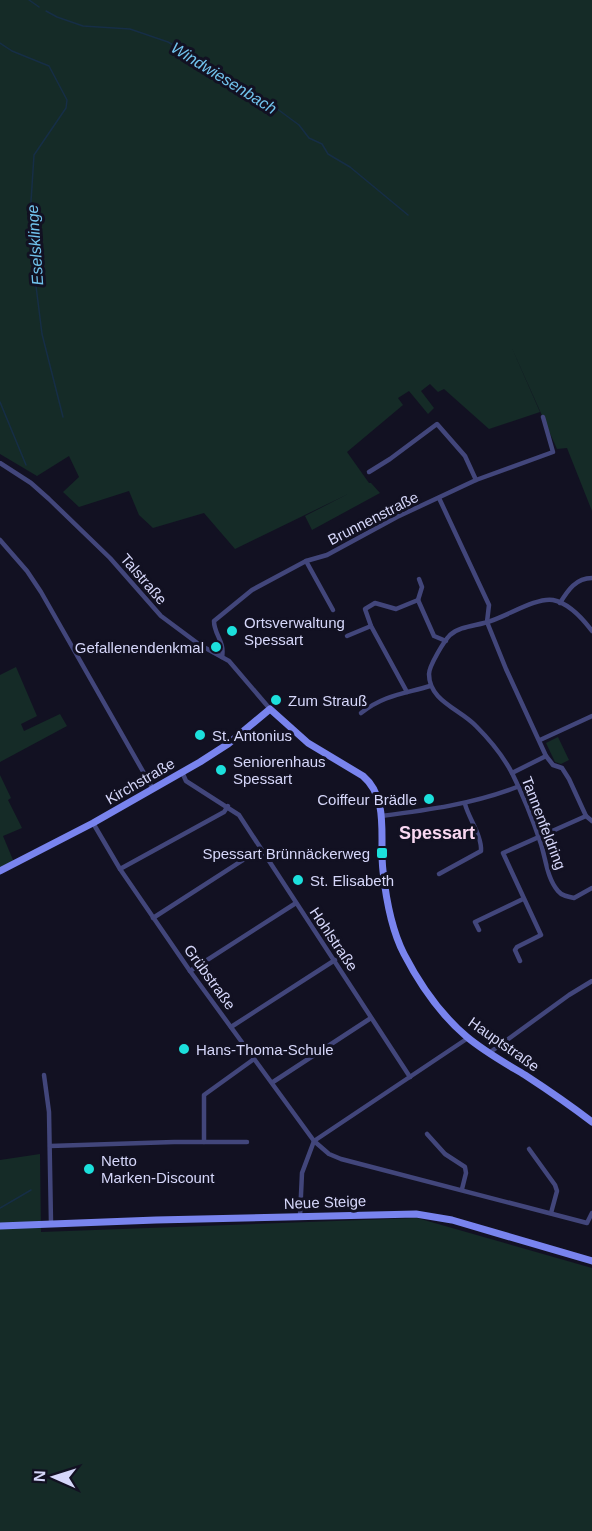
<svg xmlns="http://www.w3.org/2000/svg" width="592" height="1531" font-family="Helvetica,sans-serif">
  <style>
    .green { fill: #152b27 }
    .lines { fill: none; stroke-linecap: round; stroke-linejoin: round }
    .stream { stroke: #162e46; stroke-width: 1.5 }
    .street { stroke: #42467b; stroke-width: 4.5 }
    .secondary { stroke: #7984ee; stroke-width: 7 }
    .poi-dot { fill: #1ce0dc; stroke: #121122; stroke-width: 2 }
    .labels { text-anchor: middle; dominant-baseline: central; stroke-width: 6; stroke-linejoin: round; paint-order: stroke }
    .street-label { font-size: 15px; fill: #d6d7fa; stroke: #121122 }
    .poi-label { font-size: 15px; fill: #d6d7fa; stroke: #121122; text-anchor: start }
    .water-label { font-size: 16px; font-style: italic; fill: #71c3ed; stroke: #121122 }
    .quarter-label { font-size: 18px; font-weight: bold; fill: #fad8f2; stroke: #121122 }
  </style>
  <rect width="100%" height="100%" fill="#121122"/>
  <!-- green -->
  <g class="green">
    <path d="M0,0H592V511L567,448L557,449L511,346L540,412L489,429L444,389L438,392L430,384L421,391L434,408L428,414L409,391L398,398L403,405L347,452L369,483H371L380,493L312,530L305,516L348,494L235,549L204,513L153,528L139,515L129,491L79,507L63,492L79,477L69,456L37,476L0,454Z"/>
    <path d="M16,667L37,716L21,724L24,731L60,714L67,726L0,762V675Z"/>
    <path d="M558,737L569,760L561,764L555,762L546,743Z"/>
    <path d="M0,775L11,798L8,800L22,828L3,836L13,860L12,863L0,868Z"/>
    <path d="M40,1154L41,1232L417,1218L592,1268V1531H0V1160Z"/>
  </g>
  <g class="lines">
    <!-- stream -->
    <g class="stream">
      <path d="M29,0L39,7"/>
      <path d="M46,11L57,17L83,26L130,29L168,42L187,53L205,70L257,94L299,125L309,138L322,144L328,154L350,167L408,215"/>
      <path d="M0,43L12,51L49,66L67,100L66,108L34,155L30,217L32,254L42,334L63,417"/>
      <path d="M0,402L26,465"/>
      <path d="M0,1208L31,1190"/>
    </g>
    <!-- street -->
    <g class="street">
      <path d="M0,463L31,483L49,499L110,558L161,616L200,645L229,661L270,709"/>
      <path d="M369,472L390,459L437,424L465,456L476,480"/>
      <path d="M439,498L489,605L487,622L506,669L546,756L553,765L562,768L569,779L586,816L592,821"/>
      <path d="M0,540L27,571L41,592L153,789"/>
      <path d="M306,561L333,610"/>
      <path d="M418,600L434,636L446,641"/>
      <path d="M418,600L422,587L419,579"/>
      <path d="M560,603C568,590 576,578 592,578"/>
      <path d="M592,631C583,619 568,603 553,600C535,597 503,619 484,623C473,626 459,627 450,635C444,641 429,666 429,674C429,701 460,709 476,726C489,739 503,756 512,773C523,795 533,820 541,844C546,860 547,878 558,891C562,896 568,897 574,898L592,888"/>
      <path d="M347,636L371,626"/>
      <path d="M222,657C225,641 214,635 214,621L252,590L306,561L327,555L397,517L476,480L553,452L543,417"/>
      <path d="M407,692L371,626L365,609L375,603L396,609L418,600"/>
      <path d="M361,713C384,695 403,694 430,686"/>
      <path d="M540,740L592,716"/>
      <path d="M182,772L186,781L239,815L410,1077"/>
      <path d="M512,773L546,756"/>
      <path d="M381,816C428,810 473,804 517,787"/>
      <path d="M93,823L120,869L190,971L314,1141L329,1154L341,1159L587,1223L592,1213"/>
      <path d="M120,869L224,812L228,806"/>
      <path d="M439,874L481,851C482,836 469,819 465,804"/>
      <path d="M153,918L260,849"/>
      <path d="M479,930L475,922L523,899"/>
      <path d="M520,961L515,950L517,947L541,935L503,853L586,816"/>
      <path d="M190,971L296,903"/>
      <path d="M231,1027L335,960"/>
      <path d="M489,1053L569,995L592,981"/>
      <path d="M44,1075L49,1112L51,1223"/>
      <path d="M273,1082L371,1018"/>
      <path d="M427,1134L445,1154L465,1167L466,1173L462,1189"/>
      <path d="M204,1142V1095L254,1059"/>
      <path d="M50,1146L174,1142H247"/>
      <path d="M529,1149L555,1185L557,1191L551,1213"/>
      <path d="M300,1216L302,1173L314,1141L468,1038"/>
    </g>
    <!-- secondary -->
    <g class="secondary">
      <path d="M0,871L93,823L200,762L228,744L270,709L308,743L363,776C390,799 379,839 383,871C386,899 391,929 404,954C420,985 441,1015 467,1037C485,1052 505,1063 525,1075C548,1090 570,1105 592,1122"/>
      <path d="M0,1226L156,1220L416,1214L452,1220L592,1261"/>
    </g>
  </g>
  <!-- markers -->
  <g class="poi-dot">
    <circle cx="232" cy="631" r="6"/>
    <circle cx="216" cy="647" r="6"/>
    <circle cx="276" cy="700" r="6"/>
    <circle cx="200" cy="735" r="6"/>
    <circle cx="221" cy="770" r="6"/>
    <circle cx="429" cy="799" r="6"/>
    <rect x="376" y="847" width="12" height="12" rx="3"/>
    <circle cx="298" cy="880" r="6"/>
    <circle cx="184" cy="1049" r="6"/>
    <circle cx="89" cy="1169" r="6"/>
  </g>
  <g class="labels">
    <!-- street labels -->
    <g class="street-label">
      <text transform="translate(373 518) rotate(-27)">Brunnenstraße</text>
      <text transform="translate(144 579) rotate(49)">Talstraße</text>
      <text transform="translate(140 781) rotate(-30)">Kirchstraße</text>
      <text transform="translate(544 823) rotate(69)">Tannenfeldring</text>
      <text transform="translate(334 939) rotate(56)">Hohlstraße</text>
      <text transform="translate(210 977) rotate(54)">Grübstraße</text>
      <text transform="translate(504 1044) rotate(35)">Hauptstraße</text>
      <text transform="translate(325 1202) rotate(-2)">Neue Steige</text>
    </g>
    <!-- poi labels -->
    <g class="poi-label">
      <text x="244" y="622">Ortsverwaltung<tspan x="244" dy="17">Spessart</tspan></text>
      <text x="204" y="647" text-anchor="end">Gefallenendenkmal</text>
      <text x="288" y="700">Zum Strauß</text>
      <text x="212" y="735">St. Antonius</text>
      <text x="233" y="761">Seniorenhaus<tspan x="233" dy="17">Spessart</tspan></text>
      <text x="417" y="799" text-anchor="end">Coiffeur Brädle</text>
      <text x="370" y="853" text-anchor="end">Spessart Brünnäckerweg</text>
      <text x="310" y="880">St. Elisabeth</text>
      <text x="196" y="1049">Hans-Thoma-Schule</text>
      <text x="101" y="1160">Netto<tspan x="101" dy="17">Marken-Discount</tspan></text>
    </g>
    <!-- water labels -->
    <g class="water-label">
      <text transform="translate(224 78) rotate(32)">Windwiesenbach</text>
      <text transform="translate(35 245) rotate(-94)">Eselsklinge</text>
    </g>
    <!-- quarter labels -->
    <g class="quarter-label">
      <text x="437" y="833">Spessart</text>
    </g>
  </g>
  <!-- north arrow -->
  <g transform="translate(54 1477) rotate(273)" stroke="#121122" stroke-width="4.5" paint-order="stroke">
  <path d="M0-4.5L10 22L0 15L-10 22Z" fill="#d6d7fa"/>
  <text y="-9" font-size="16" font-weight="bold" text-anchor="middle" fill="#d6d7fa">N</text>
  </g>
</svg>
